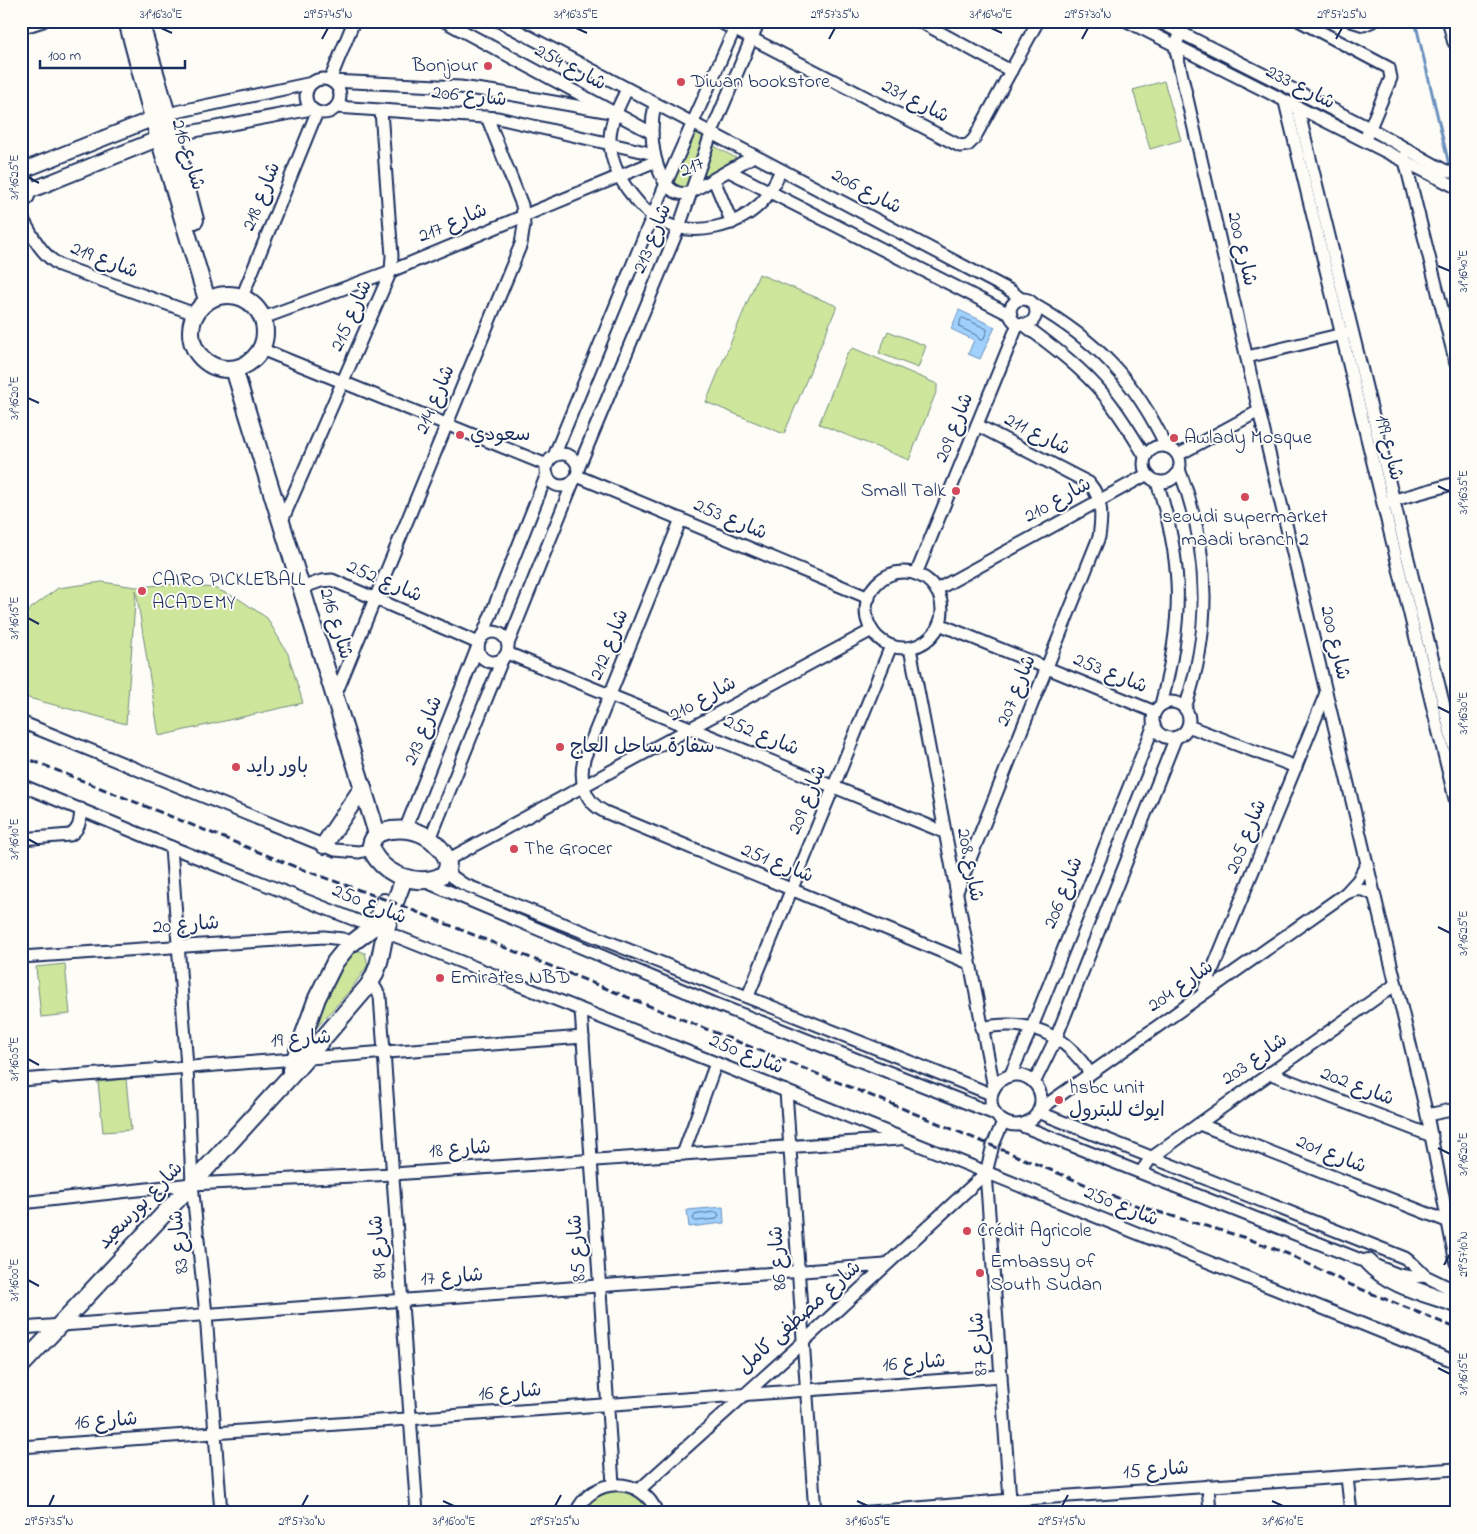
<svg xmlns="http://www.w3.org/2000/svg" width="1477" height="1534" font-family="'Indie Flower','Playpen Sans Arabic',sans-serif">
  <style>
    .green { fill: #cde69c; stroke: #748a7d }
    .water { fill: #9fd1fc; stroke: #6a90bd }
    .lines { fill: none; stroke-linecap: round; stroke-linejoin: round }
    .shore { stroke: #50709d; stroke-width: 1 }
    .stream { stroke: #6a90bd; stroke-width: 3 }
    .minor-casing { stroke: #1b2f5e; stroke-width: 15 }
    .tertiary-casing { stroke: #1b2f5e; stroke-width: 18 }
    .secondary-casing { stroke: #1b2f5e; stroke-width: 20 }
    .minor { stroke: #fdfcf7; stroke-width: 11 }
    .tertiary { stroke: #fdfcf7; stroke-width: 14 }
    .secondary { stroke: #fdfcf7; stroke-width: 16 }
    .rail { stroke: #1b2f5e; stroke-width: 3; stroke-dasharray: 8 4; stroke-linecap: butt }
    .ticks { fill: none; stroke: #1b2f5e; stroke-width: 2 }
    .poi-dot { fill: #d1495b; stroke: #fdfcf7; stroke-width: 2 }
    .labels { text-anchor: middle; dominant-baseline: central; stroke-width: 4; stroke-linejoin: round; paint-order: stroke }
    .poi-label { font-size: 20px; fill: #1b2f5e; stroke: #fdfcf7; text-anchor: start }
    .street-label { font-size: 20px; fill: #1b2f5e; stroke: #fdfcf7 }
    .neatline { fill: none; stroke: #1b2f5e; stroke-width: 2 }
    .ticks-label { font-size: 12px; text-anchor: middle; fill: #1b2f5e }
  </style>
  <rect width="100%" height="100%" fill="#fdfcf7"/>
  <filter id="ink" filterUnits="userSpaceOnUse"><feTurbulence type="fractalNoise" baseFrequency=".02" numOctaves="2"/><feDisplacementMap in="SourceGraphic" scale="10" xChannelSelector="R" yChannelSelector="G"/><feConvolveMatrix kernelMatrix="1 2 1 2 8 2 1 2 1" color-interpolation-filters="sRGB"/></filter>
  <g filter="url(#ink)">
    <!-- green -->
    <g class="green">
      <path d="M1164,81L1181,140L1150,149L1133,90Z"/>
      <path d="M693,129L707,136L688,190L683,192L669,183Z"/>
      <path d="M712,145L736,158V161L695,186Z"/>
      <path d="M759,274L837,306L784,434L706,402Z"/>
      <path d="M888,331L926,346L918,368L879,353Z"/>
      <path d="M853,348L937,384V390L909,460L819,424L847,353Z"/>
      <path d="M102,582L136,587L175,584L214,588L239,599L267,618L288,654L303,703L159,736L136,590L126,724L21,696V621L30,609L58,588Z"/>
      <path d="M357,950L365,953L368,965L351,989L310,1035L333,974L346,954Z"/>
      <path d="M65,964L70,1014L41,1017L36,967Z"/>
      <path d="M126,1079L131,1130L103,1132L98,1082Z"/>
      <path d="M610,1487C631,1489 642,1491 652,1513H578L590,1495Z"/>
    </g>
    <!-- water -->
    <g class="water">
      <path d="M959,310L995,327L980,359L968,354L974,340L951,329Z"/>
      <path d="M723,1207L724,1223L689,1227L687,1210Z"/>
    </g>
    <g class="lines">
      <!-- shore -->
      <g class="shore">
        <path d="M963,318L987,329V331L983,340H980L976,335L959,327L961,319Z"/>
        <path d="M716,1212L719,1214L717,1219L696,1221L693,1219L695,1215Z"/>
      </g>
      <!-- stream -->
      <path class="stream" d="M1415,21L1450,169"/>
      <defs>
        <g id="minor">
          <path d="M444,21L652,133"/>
          <path d="M499,21L1011,291L1021,299"/>
          <path d="M718,21L960,146L968,145L974,139L1038,21"/>
          <path d="M919,21L1011,71"/>
          <path d="M1127,21L1456,187"/>
          <path d="M1158,21L1369,128L1444,170L1456,173"/>
          <path d="M1300,21L1389,68L1391,78L1367,135"/>
          <path d="M1351,21L1364,25L1373,21"/>
          <path d="M21,28L43,21"/>
          <path d="M1181,33L1175,46L1259,411L1427,1115L1456,1263"/>
          <circle cx="323" cy="96" r="17"/>
          <path d="M330,80L354,21"/>
          <path d="M331,81L460,87L497,92L616,113"/>
          <path d="M627,89C619,106 609,123 610,143C611,161 620,181 632,195C641,207 652,218 667,224C696,236 736,227 759,205C769,196 775,183 781,170"/>
          <path d="M1285,102L1456,803"/>
          <path d="M655,104C653,113 652,122 652,132C652,152 661,203 691,192L754,156"/>
          <path d="M336,107L498,118L654,154"/>
          <path d="M1298,109L1456,755"/>
          <path d="M167,114L312,83"/>
          <path d="M173,135L312,109"/>
          <path d="M1404,157L1456,364"/>
          <path d="M729,171L1011,315"/>
          <path d="M714,180L732,223"/>
          <path d="M21,216C32,235 40,253 59,265L195,314"/>
          <path d="M242,297L317,112"/>
          <circle cx="1023" cy="312" r="13"/>
          <path d="M1033,304C1097,341 1135,380 1166,446"/>
          <path d="M263,318L391,271L656,161"/>
          <path d="M1023,324C1052,346 1081,367 1104,395C1120,414 1132,435 1145,456"/>
          <path d="M261,349L547,465"/>
          <path d="M1247,357L1347,333"/>
          <circle cx="1162" cy="464" r="18"/>
          <circle cx="562" cy="470" r="16"/>
          <path d="M1178,455L1259,411"/>
          <path d="M554,456L666,183L738,21"/>
          <path d="M578,469L679,227L711,134L759,21"/>
          <path d="M1179,469C1210,549 1213,627 1185,708"/>
          <path d="M577,476L869,598"/>
          <path d="M1157,482C1184,566 1183,620 1161,705"/>
          <path d="M1387,502L1456,483"/>
          <path d="M681,519L584,759C579,780 584,802 605,812L969,963"/>
          <path d="M281,523L391,271L392,256L381,111"/>
          <circle cx="904" cy="610" r="38"/>
          <path d="M916,574L1018,324"/>
          <path d="M301,588L321,581L332,580L478,643"/>
          <path d="M936,590L1146,475"/>
          <path d="M939,624L1155,712"/>
          <circle cx="493" cy="647" r="15"/>
          <path d="M482,637L547,474"/>
          <path d="M508,644L574,480"/>
          <path d="M910,648L994,1088"/>
          <path d="M507,653L944,832"/>
          <path d="M335,696L521,244L524,225L522,205L487,117"/>
          <circle cx="1171" cy="720" r="18"/>
          <path d="M21,722L335,850L359,852L371,849"/>
          <path d="M1188,726L1296,767"/>
          <path d="M21,785L171,847L716,1063L1456,1362"/>
          <path d="M405,830L478,646"/>
          <path d="M21,839L70,835C80,829 80,821 81,809"/>
          <path d="M430,839L502,660"/>
          <path d="M171,847L187,1067L192,1184L206,1314L221,1513"/>
          <path d="M447,860L872,630"/>
          <path d="M447,869L453,877L463,884L991,1094"/>
          <path d="M424,881L713,1003L995,1114"/>
          <path d="M1346,893L1358,880L1367,863"/>
          <path d="M956,894L1099,537C1102,517 1103,499 1089,483L977,425"/>
          <path d="M21,957L324,937L343,939L352,943"/>
          <path d="M371,981L380,996L417,1513"/>
          <path d="M1202,995L1326,693"/>
          <path d="M748,996L891,646"/>
          <path d="M581,1010L613,1484"/>
          <path d="M981,1028C1028,1018 1064,1033 1090,1073"/>
          <path d="M1269,1073L1432,1136"/>
          <circle cx="1016" cy="1100" r="25"/>
          <path d="M1010,1076L1032,1027L1154,725"/>
          <path d="M21,1080L583,1037"/>
          <path d="M1034,1083L1056,1038L1176,737"/>
          <path d="M786,1091L815,1513"/>
          <path d="M1039,1110L1345,894C1356,888 1365,888 1375,896"/>
          <path d="M1038,1112L1405,1258L1414,1265L1425,1276L1456,1291"/>
          <path d="M1427,1115L1456,1109"/>
          <path d="M1003,1122L993,1145L986,1173L1011,1513"/>
          <path d="M1199,1124L1449,1222"/>
          <path d="M1020,1125L1399,1275L1412,1277L1425,1276"/>
          <path d="M683,1154L716,1063"/>
          <path d="M1141,1172L1151,1158L1396,984"/>
          <path d="M21,1203L192,1184L393,1174L899,1139"/>
          <path d="M21,1328L885,1265"/>
          <path d="M21,1447L1001,1376"/>
          <path d="M1347,1477L1351,1513"/>
          <path d="M1208,1486L1210,1513"/>
          <path d="M639,1490L803,1342L986,1173"/>
          <path d="M576,1513C591,1476 643,1475 657,1513"/>
          <path d="M859,1513L1011,1500L1456,1469"/>
        </g>
        <g id="tertiary">
          <path d="M21,171L162,115"/>
          <path d="M21,176C31,184 31,195 21,203"/>
          <path d="M29,191L160,138"/>
        </g>
        <g id="secondary">
          <path d="M127,21L153,118L207,300"/>
          <path d="M140,21L173,135L195,220"/>
          <path d="M1451,21L1456,41"/>
          <circle cx="228" cy="332" r="37"/>
          <path d="M234,369L377,834"/>
          <path d="M391,830C408,828 425,832 437,845C475,883 403,894 377,859C374,855 371,851 371,845C373,834 381,832 391,830Z"/>
          <path d="M324,845L363,787"/>
          <path d="M291,1070L317,998L335,962L347,947L373,927L377,920L384,902"/>
          <path d="M1368,1262C1390,1286 1426,1293 1456,1304"/>
          <path d="M21,1366L192,1184L297,1069L368,986C383,964 380,947 388,923C392,908 399,893 404,878"/>
        </g>
      </defs>
      <!-- minor casing -->
      <use href="#minor" class="minor-casing"/>
      <!-- tertiary casing -->
      <use href="#tertiary" class="tertiary-casing"/>
      <!-- secondary casing -->
      <use href="#secondary" class="secondary-casing"/>
      <!-- minor -->
      <use href="#minor" class="minor"/>
      <!-- tertiary -->
      <use href="#tertiary" class="tertiary"/>
      <!-- secondary -->
      <use href="#secondary" class="secondary"/>
      <!-- rail -->
      <path class="rail" d="M21,756L301,869L395,903L882,1100L1135,1205L1246,1238L1288,1254L1351,1285L1456,1328"/>
    </g>
  </g>
  <!-- ticks -->
  <path class="ticks" d="M161,28L172,33M576,28L587,33M991,28L1002,33M322,39L328,28M829,39L835,28M1082,39L1088,28M1336,39L1342,28M28,177L39,183M1438,266L1450,271M28,398L39,403M1438,486L1450,492M28,618L39,624M1438,707L1450,713M28,839L39,845M1438,927L1450,933M28,1059L39,1065M1438,1148L1450,1154M1444,1265L1450,1254M28,1280L39,1286M1438,1368L1450,1374M443,1501L454,1506M857,1501L868,1506M1272,1501L1283,1506M49,1506L54,1495M302,1506L308,1495M555,1506L561,1495M1062,1506L1068,1495"/>
  <!-- markers -->
  <g class="poi-dot">
    <circle cx="488" cy="66" r="5"/>
    <circle cx="681" cy="82" r="5"/>
    <circle cx="460" cy="435" r="5"/>
    <circle cx="1174" cy="438" r="5"/>
    <circle cx="956" cy="491" r="5"/>
    <circle cx="1245" cy="497" r="5"/>
    <circle cx="142" cy="591" r="5"/>
    <circle cx="560" cy="747" r="5"/>
    <circle cx="236" cy="767" r="5"/>
    <circle cx="514" cy="849" r="5"/>
    <circle cx="440" cy="978" r="5"/>
    <circle cx="1059" cy="1100" r="5"/>
    <circle cx="967" cy="1231" r="5"/>
    <circle cx="980" cy="1273" r="5"/>
  </g>
  <g class="labels">
    <!-- poi labels -->
    <g class="poi-label">
      <text x="478" y="66" text-anchor="end">Bonjour</text>
      <text x="691" y="82">Diwan bookstore</text>
      <text x="470" y="435">سعودي</text>
      <text x="1184" y="438">Awlady Mosque</text>
      <text x="946" y="491" text-anchor="end">Small Talk</text>
      <text x="1245" y="517" text-anchor="middle">seoudi supermarket<tspan x="1245" dy="23">maadi branch 2</tspan></text>
      <text x="152" y="580">CAIRO PICKLEBALL<tspan x="152" dy="23">ACADEMY</tspan></text>
      <text x="570" y="747">سفارة ساحل العاج</text>
      <text x="246" y="767">باور رايد</text>
      <text x="524" y="849">The Grocer</text>
      <text x="450" y="978">Emirates NBD</text>
      <text x="1069" y="1088">hsbc unit<tspan x="1069" dy="23">ايوك للبترول</tspan></text>
      <text x="977" y="1231">Crédit Agricole</text>
      <text x="990" y="1262">Embassy of<tspan x="990" dy="23">South Sudan</tspan></text>
    </g>
    <!-- street labels -->
    <g class="street-label">
      <text transform="translate(570 68) rotate(28)">شارع 254</text>
      <text transform="translate(1300 88) rotate(27)">شارع 233</text>
      <text transform="translate(469 97) rotate(6)">شارع 206</text>
      <text transform="translate(915 102) rotate(27)">شارع 231</text>
      <text transform="translate(187 155) rotate(73)">شارع 216</text>
      <text transform="translate(692 168) rotate(-24)">217</text>
      <text transform="translate(866 192) rotate(28)">شارع 206</text>
      <text transform="translate(262 197) rotate(-68)">شارع 218</text>
      <text transform="translate(453 224) rotate(-23)">شارع 217</text>
      <text transform="translate(653 239) rotate(-68)">شارع 213</text>
      <text transform="translate(1241 249) rotate(77)">شارع 200</text>
      <text transform="translate(104 261) rotate(21)">شارع 219</text>
      <text transform="translate(352 316) rotate(-66)">شارع 215</text>
      <text transform="translate(436 400) rotate(-67)">شارع 214</text>
      <text transform="translate(955 428) rotate(-68)">شارع 209</text>
      <text transform="translate(1037 435) rotate(27)">شارع 211</text>
      <text transform="translate(1388 448) rotate(76)">شارع 199</text>
      <text transform="translate(1058 501) rotate(-29)">شارع 210</text>
      <text transform="translate(730 520) rotate(23)">شارع 253</text>
      <text transform="translate(384 582) rotate(23)">شارع 252</text>
      <text transform="translate(335 624) rotate(73)">شارع 216</text>
      <text transform="translate(1334 643) rotate(77)">شارع 200</text>
      <text transform="translate(610 645) rotate(-68)">شارع 212</text>
      <text transform="translate(1110 674) rotate(22)">شارع 253</text>
      <text transform="translate(1017 691) rotate(-68)">شارع 207</text>
      <text transform="translate(703 700) rotate(-29)">شارع 210</text>
      <text transform="translate(424 731) rotate(-68)">شارع 213</text>
      <text transform="translate(761 736) rotate(22)">شارع 252</text>
      <text transform="translate(808 800) rotate(-68)">شارع 209</text>
      <text transform="translate(1247 837) rotate(-68)">شارع 205</text>
      <text transform="translate(777 864) rotate(22)">شارع 251</text>
      <text transform="translate(969 865) rotate(79)">شارع 208</text>
      <text transform="translate(1064 893) rotate(-68)">شارع 206</text>
      <text transform="translate(369 905) rotate(22)">شارع 250</text>
      <text transform="translate(186 926) rotate(-4)">شارع 20</text>
      <text transform="translate(1181 987) rotate(-35)">شارع 204</text>
      <text transform="translate(301 1040) rotate(-4)">شارع 19</text>
      <text transform="translate(746 1055) rotate(22)">شارع 250</text>
      <text transform="translate(1255 1060) rotate(-35)">شارع 203</text>
      <text transform="translate(1357 1087) rotate(21)">شارع 202</text>
      <text transform="translate(460 1150) rotate(-4)">شارع 18</text>
      <text transform="translate(1331 1155) rotate(22)">شارع 201</text>
      <text transform="translate(141 1206) rotate(-46)">شارع بورسعيد</text>
      <text transform="translate(1121 1207) rotate(22)">شارع 250</text>
      <text transform="translate(180 1242) rotate(-96)">شارع 83</text>
      <text transform="translate(379 1247) rotate(-94)">شارع 84</text>
      <text transform="translate(578 1248) rotate(-94)">شارع 85</text>
      <text transform="translate(779 1258) rotate(-94)">شارع 86</text>
      <text transform="translate(452 1278) rotate(-4)">شارع 17</text>
      <text transform="translate(800 1318) rotate(-42)">شارع مصطفى كامل</text>
      <text transform="translate(980 1344) rotate(-94)">شارع 87</text>
      <text transform="translate(914 1364) rotate(-4)">شارع 16</text>
      <text transform="translate(510 1393) rotate(-4)">شارع 16</text>
      <text transform="translate(106 1422) rotate(-4)">شارع 16</text>
      <text transform="translate(1156 1471) rotate(-4)">شارع 15</text>
    </g>
  </g>
  <!-- margin -->
  <rect width="1477" height="1534" fill="none" stroke="#fdfcf7" stroke-width="55"/>
  <!-- scale -->
  <path d="M40 60v8h145v-8" fill="none" stroke="#1b2f5e" stroke-width="2.5"/>
  <text x="48" y="60" font-size="15" fill="#1b2f5e" stroke="#fdfcf7" stroke-width="4" paint-order="stroke">100 m</text>
  <rect x="28" y="28" width="1422" height="1478" class="neatline"/>
  <g class="ticks-label">
    <text x="161" y="18">31°16'30"E</text>
    <text x="328" y="18">29°57'45"N</text>
    <text x="576" y="18">31°16'35"E</text>
    <text x="835" y="18">29°57'35"N</text>
    <text x="991" y="18">31°16'40"E</text>
    <text x="1088" y="18">29°57'30"N</text>
    <text x="1342" y="18">29°57'25"N</text>
    <text transform="translate(14 177) rotate(-90)" y="4">31°16'25"E</text>
    <text transform="translate(1463 271) rotate(-90)" y="4">31°16'40"E</text>
    <text transform="translate(14 398) rotate(-90)" y="4">31°16'20"E</text>
    <text transform="translate(1463 492) rotate(-90)" y="4">31°16'35"E</text>
    <text transform="translate(14 618) rotate(-90)" y="4">31°16'15"E</text>
    <text transform="translate(1463 713) rotate(-90)" y="4">31°16'30"E</text>
    <text transform="translate(14 839) rotate(-90)" y="4">31°16'10"E</text>
    <text transform="translate(1463 933) rotate(-90)" y="4">31°16'25"E</text>
    <text transform="translate(14 1059) rotate(-90)" y="4">31°16'05"E</text>
    <text transform="translate(1463 1154) rotate(-90)" y="4">31°16'20"E</text>
    <text transform="translate(1463 1254) rotate(-90)" y="4">29°57'10"N</text>
    <text transform="translate(14 1280) rotate(-90)" y="4">31°16'00"E</text>
    <text transform="translate(1463 1374) rotate(-90)" y="4">31°16'15"E</text>
    <text x="49" y="1525">29°57'35"N</text>
    <text x="302" y="1525">29°57'30"N</text>
    <text x="454" y="1525">31°16'00"E</text>
    <text x="555" y="1525">29°57'25"N</text>
    <text x="868" y="1525">31°16'05"E</text>
    <text x="1062" y="1525">29°57'15"N</text>
    <text x="1283" y="1525">31°16'10"E</text>
  </g>
</svg>
